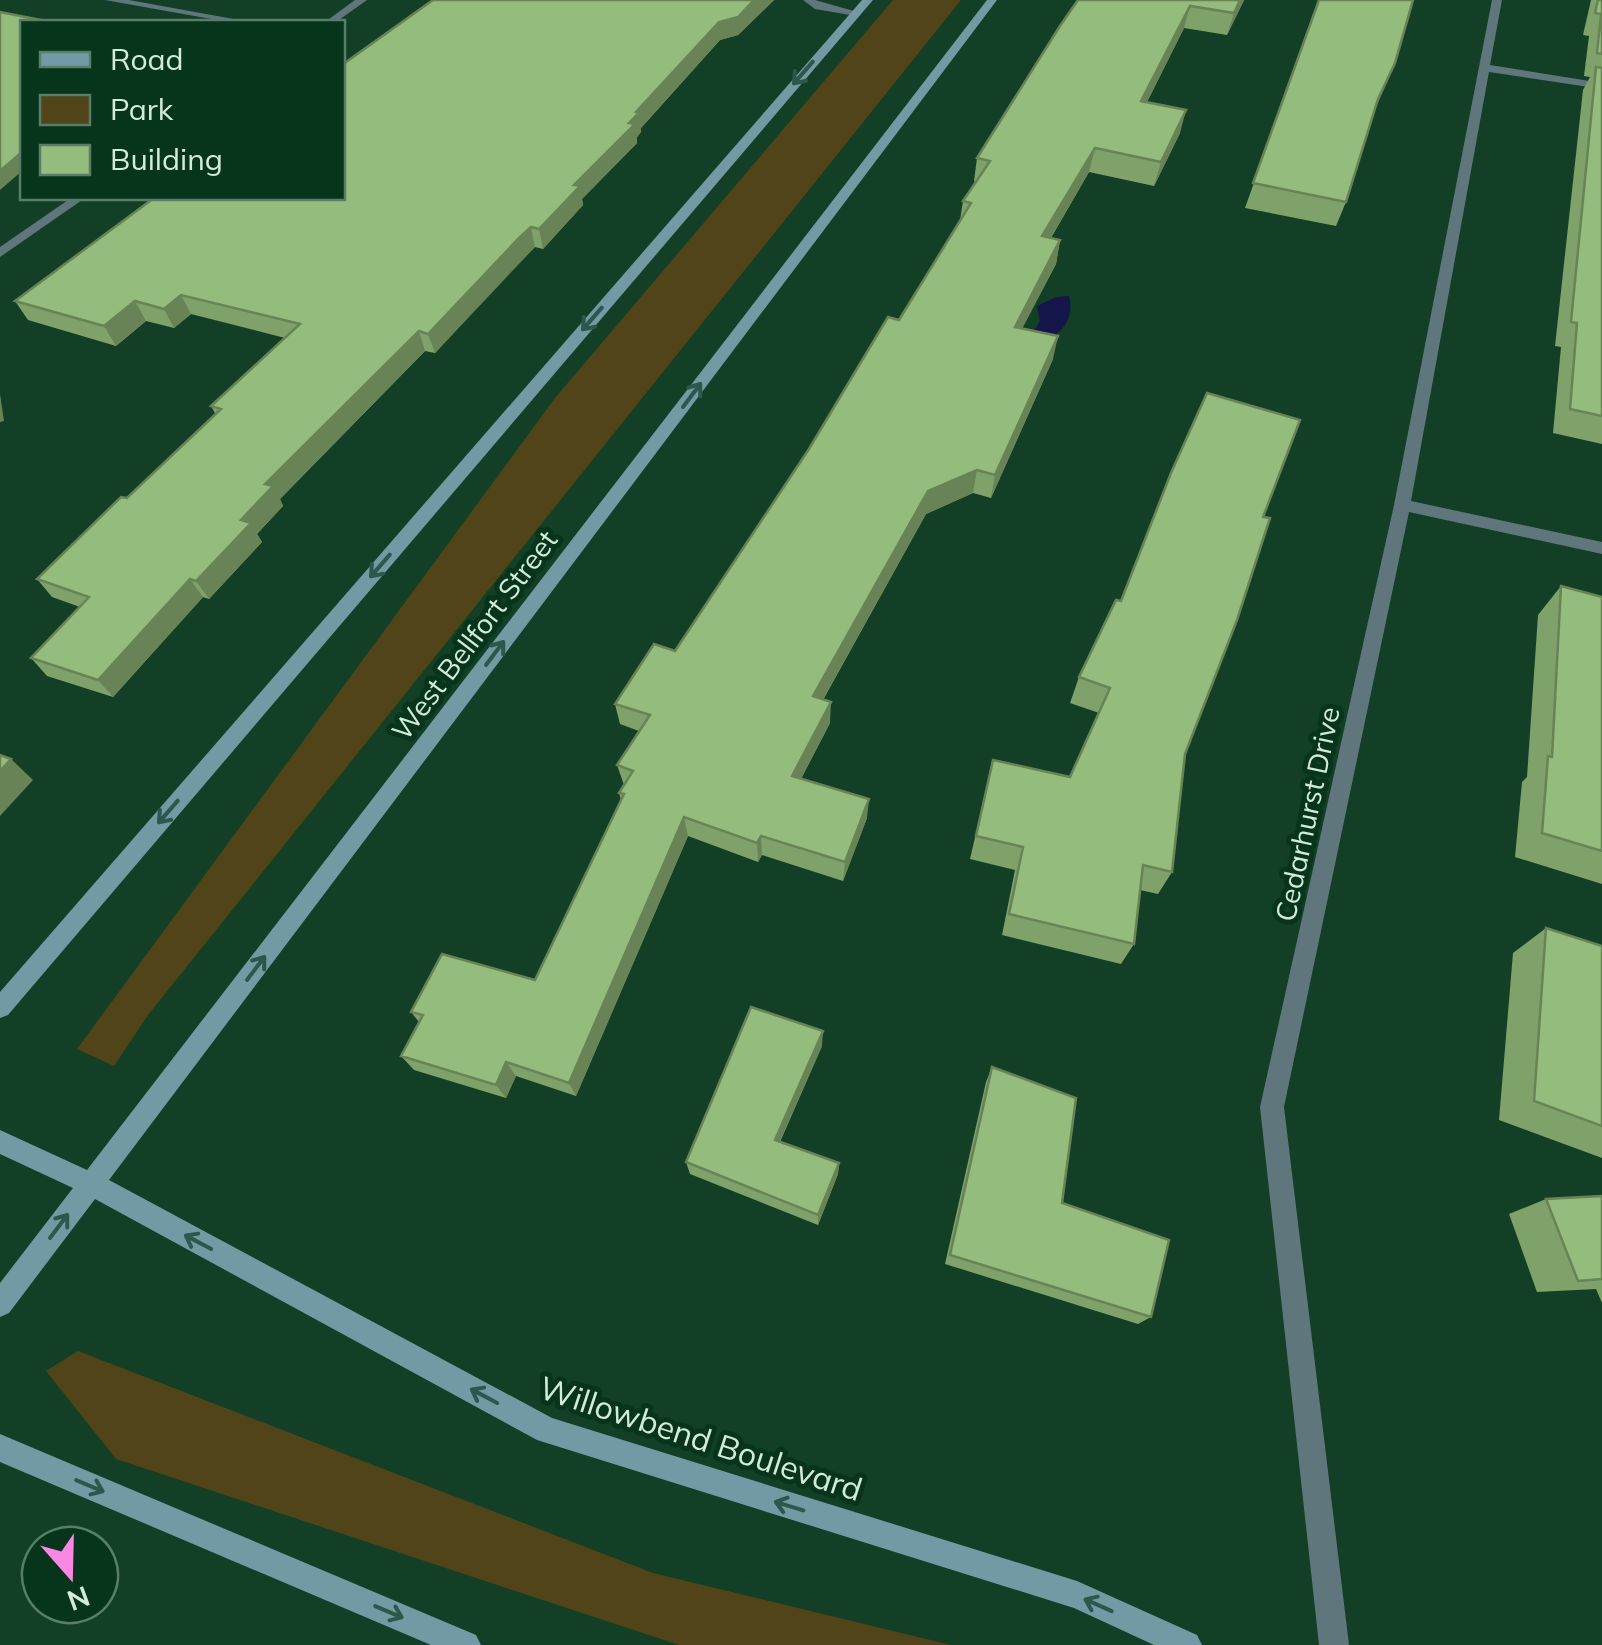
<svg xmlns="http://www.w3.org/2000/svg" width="1602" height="1645" font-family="Mulish,sans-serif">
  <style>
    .green { fill: #504418 }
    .water { fill: #13154b }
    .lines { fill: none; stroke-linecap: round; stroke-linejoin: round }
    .service { fill: #5e767c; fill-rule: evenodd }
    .minor { fill: #5e767c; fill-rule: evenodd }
    .secondary { fill: #739aa4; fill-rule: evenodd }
    .wall { fill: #7fa26b }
    .shaded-wall { fill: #688457 }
    .building { fill: #94bc7c; stroke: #688457; stroke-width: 2.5 }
    .oneway { stroke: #2c584c }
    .labels { text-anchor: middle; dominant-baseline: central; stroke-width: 10; stroke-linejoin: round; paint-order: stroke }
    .street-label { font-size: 28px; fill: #d4ebda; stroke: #06351c }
    .near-street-label { font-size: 32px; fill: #d4ebda; stroke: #06351c }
  </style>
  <rect width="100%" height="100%" fill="#133f26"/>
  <!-- green -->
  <g class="green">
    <path d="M893,0H961L148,1015L114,1066L77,1049L555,398Z"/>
    <path d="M78,1351L653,1573L951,1645H679L116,1459L46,1371Z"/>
  </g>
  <!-- water -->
  <path class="water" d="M1069,296C1074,316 1065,331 1047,340L1033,333L1040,321L1037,306L1056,297Z"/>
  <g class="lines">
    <!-- service -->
    <path class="service" d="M803,0H815L861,13L856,16L815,9Z"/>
    <!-- minor -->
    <g class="minor">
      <path d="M105,0H129L250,22H228Z"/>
      <path d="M355,0H367L336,22H325Z"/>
      <path d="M1492,0H1502L1490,65L1602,83V89L1489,72L1411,501L1602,542V554L1409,512L1284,1107L1349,1645H1319L1260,1107L1394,505Z"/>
      <path d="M71,198H85L0,257V247Z"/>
    </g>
    <!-- secondary -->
    <g class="secondary">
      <path d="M862,0H873L8,1015L0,1018V992Z"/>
      <path d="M987,0H997L109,1180L552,1418L1077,1581L1197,1635L1202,1645H1154L1074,1608L537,1440L95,1199L9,1313L0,1317V1283L73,1188L0,1154V1130L87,1170Z"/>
      <path d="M0,1434L476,1635L481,1645H431L0,1462Z"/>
    </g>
  </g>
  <!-- wall -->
  <g class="wall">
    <path d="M433,0H774L738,35L720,40L641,128V132L637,137V143L582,199L583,205L543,249L535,247L523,258L435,353L425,351L280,499L283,506L257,534L262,542L209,599L203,597L113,697L47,676L31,658L80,607L52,597L37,579L127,498L216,415L211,406L285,338L191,314L174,328L146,321L116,346L28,320L15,301Z"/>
    <path d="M1078,0H1244L1227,35L1184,28L1147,102L1180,133L1154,186L1089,172L1051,238L1060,240L1056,264L1022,328L1053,359L991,498L973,493L926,514L823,700L830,723L801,779L867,818L843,881L762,855L758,862L688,836L576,1096L516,1076L506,1098L414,1070L401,1056L419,1022L411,1012L535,980L621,800L619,793L624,785L617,765L639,731L620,724L615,704L675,651L899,320L960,220L963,201L976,182L974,181L977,158Z"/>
    <path d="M1319,0L1395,63L1376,107L1346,202L1336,226L1245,208Z"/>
    <path d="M1591,0H1602V444L1553,433L1561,347L1555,346L1583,90L1590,77L1584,76L1589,36L1583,35Z"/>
    <path d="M1263,517L1185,754L1172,872L1158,894L1140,890L1134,944L1121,964L1002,935L1015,870L970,859L993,760L1070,777L1099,713L1070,703L1079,677L1121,601Z"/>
    <path d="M1561,586L1602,597V884L1515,857L1522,782L1527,777L1538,615Z"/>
    <path d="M1546,928L1602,946V1158L1499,1120L1513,953Z"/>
    <path d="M822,1046L780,1142L839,1163L838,1174L818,1225L690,1174L686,1162Z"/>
    <path d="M992,1067L1062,1203L1151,1317L1138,1324L945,1264L986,1082Z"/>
    <path d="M1602,1196V1303L1596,1289L1537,1292L1509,1214L1546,1199Z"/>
  </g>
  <!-- shaded-wall -->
  <g class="shaded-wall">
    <path d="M754,0H774L738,35L720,40L641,128V132L637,137V143L582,199L583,205L543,249L539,229L574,185L629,123L636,112L719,22Z"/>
    <path d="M1240,0H1244L1227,35L1234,13Z"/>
    <path d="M1190,6L1184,28L1136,124L1141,101Z"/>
    <path d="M1186,110L1180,133L1154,186L1161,162Z"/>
    <path d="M1095,148L1089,172L1038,260L1042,236Z"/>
    <path d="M22,152V171L0,190V171Z"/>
    <path d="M531,227L535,247L435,353L428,334Z"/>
    <path d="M1060,240L1056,264L1011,350L1015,327Z"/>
    <path d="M181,295L191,314L174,328L164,309Z"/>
    <path d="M135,301L146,321L116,346L104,326Z"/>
    <path d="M419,331L425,351L280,499L283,506L257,534L262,542L209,599L196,581L265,484Z"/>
    <path d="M1058,336L1053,359L991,498L995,475Z"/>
    <path d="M0,394L4,421L0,422Z"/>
    <path d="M977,470L973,493L926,514L813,717V696L928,491Z"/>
    <path d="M190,579L203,597L113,697L98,680Z"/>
    <path d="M831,702L830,723L792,796V776Z"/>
    <path d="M11,759L33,780L0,816V771Z"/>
    <path d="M869,799L867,818L843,881L845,862Z"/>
    <path d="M684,817L688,836L576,1096L569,1083Z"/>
    <path d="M761,836L762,855L758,862L757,843Z"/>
    <path d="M823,1031L822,1046L775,1152V1140Z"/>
    <path d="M506,1062L516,1076L506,1098L496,1085Z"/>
    <path d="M839,1163L838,1174L818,1225V1215Z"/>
  </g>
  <!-- building -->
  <g class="building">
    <path d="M433,0H754L738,17L719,22L636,112L639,113L629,123L635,124L574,185L580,186L539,229L531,227L519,238L428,334L419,331L265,484L273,486L241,520L251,523L196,581L190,579L98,680L31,658L89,597L37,579L121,497L127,498L221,409L211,406L300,324L181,295L164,309L135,301L104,326L15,301L154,198H342V65Z"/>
    <path d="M1078,0H1240L1234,13L1190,6L1141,101L1186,110L1161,162L1095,148L1042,236L1060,240L1015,327L1058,336L995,475L977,470L928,491L813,696L831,702L792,776L869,799L845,862L761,836L757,843L684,817L569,1083L506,1062L496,1085L401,1056L423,1015L411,1012L442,954L535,980L624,794L619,793L633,771L617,765L650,715L615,704L654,644L675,651L809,449L888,317L899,320L971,203L963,201L990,161L977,158L1060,26Z"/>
    <path d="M1319,0H1413L1395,63L1378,99L1346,202L1253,183Z"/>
    <path d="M1598,0H1602V54L1597,53L1601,14L1595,13Z"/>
    <path d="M0,12L51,22H22V152L0,171Z"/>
    <path d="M1596,67L1602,68V416L1570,409L1577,323L1571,322Z"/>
    <path d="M1207,393L1300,420L1263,517L1270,518L1237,620L1185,754L1172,872L1143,865L1134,944L1009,914L1023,847L976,836L993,760L1070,777L1110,688L1079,677L1116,600L1121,601L1171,473Z"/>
    <path d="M1561,586L1602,597V851L1542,833L1548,756L1552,757Z"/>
    <path d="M0,755L11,759L0,771Z"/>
    <path d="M1546,928L1602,946V1126L1534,1101Z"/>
    <path d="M751,1007L823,1031L775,1140L839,1163L818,1215L686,1162Z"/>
    <path d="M992,1067L1076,1098L1062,1203L1169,1240L1151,1317L950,1255Z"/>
    <path d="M1602,1196V1279L1578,1281L1546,1199Z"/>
  </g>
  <!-- one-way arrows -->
  <defs><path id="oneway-shaft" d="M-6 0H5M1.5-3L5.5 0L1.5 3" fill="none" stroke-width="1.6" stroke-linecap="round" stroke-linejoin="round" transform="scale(2.5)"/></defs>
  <g class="oneway">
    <use href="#oneway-shaft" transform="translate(803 73) rotate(131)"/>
    <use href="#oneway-shaft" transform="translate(592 319) rotate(131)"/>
    <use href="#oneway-shaft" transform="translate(692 395) rotate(-53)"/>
    <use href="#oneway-shaft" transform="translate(380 566) rotate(131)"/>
    <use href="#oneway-shaft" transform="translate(495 653) rotate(-53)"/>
    <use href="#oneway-shaft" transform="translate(168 812) rotate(131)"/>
    <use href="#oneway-shaft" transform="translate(256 968) rotate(-53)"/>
    <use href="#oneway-shaft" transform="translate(59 1226) rotate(-53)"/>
    <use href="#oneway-shaft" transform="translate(198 1242) rotate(-152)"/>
    <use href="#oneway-shaft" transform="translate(484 1396) rotate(-152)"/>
    <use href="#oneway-shaft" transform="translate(90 1486) rotate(23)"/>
    <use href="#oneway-shaft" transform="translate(789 1506) rotate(-163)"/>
    <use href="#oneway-shaft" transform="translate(1098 1605) rotate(-156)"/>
    <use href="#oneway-shaft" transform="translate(389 1612) rotate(23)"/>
  </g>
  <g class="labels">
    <!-- street labels -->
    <g class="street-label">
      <text transform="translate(474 635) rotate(-53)">West Bellfort Street</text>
      <text transform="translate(1307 814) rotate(-78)">Cedarhurst Drive</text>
    </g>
    <!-- near-street labels -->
    <g class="near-street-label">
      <text transform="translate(701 1438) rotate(18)">Willowbend Boulevard</text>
    </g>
  </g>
  <!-- legend -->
  <rect x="20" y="20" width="325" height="180" fill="#06351c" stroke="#587e68" stroke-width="2.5"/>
  <rect x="40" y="52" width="50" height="15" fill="#739aa4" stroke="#587e68" stroke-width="2.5"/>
  <text x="110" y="70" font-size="30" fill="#d4ebda">Road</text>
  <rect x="40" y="95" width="50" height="30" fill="#504418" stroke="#587e68" stroke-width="2.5"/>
  <text x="110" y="120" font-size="30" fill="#d4ebda">Park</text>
  <rect x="40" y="145" width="50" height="30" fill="#94bc7c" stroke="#587e68" stroke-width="2.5"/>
  <text x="110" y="170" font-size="30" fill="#d4ebda">Building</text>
  <!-- north arrow -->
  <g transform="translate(70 1575) rotate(160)"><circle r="48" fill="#06351c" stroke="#587e68" stroke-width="2.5"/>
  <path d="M0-8L18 38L0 25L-18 38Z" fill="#fb87e5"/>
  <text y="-15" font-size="28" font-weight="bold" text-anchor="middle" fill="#d4ebda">N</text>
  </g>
</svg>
